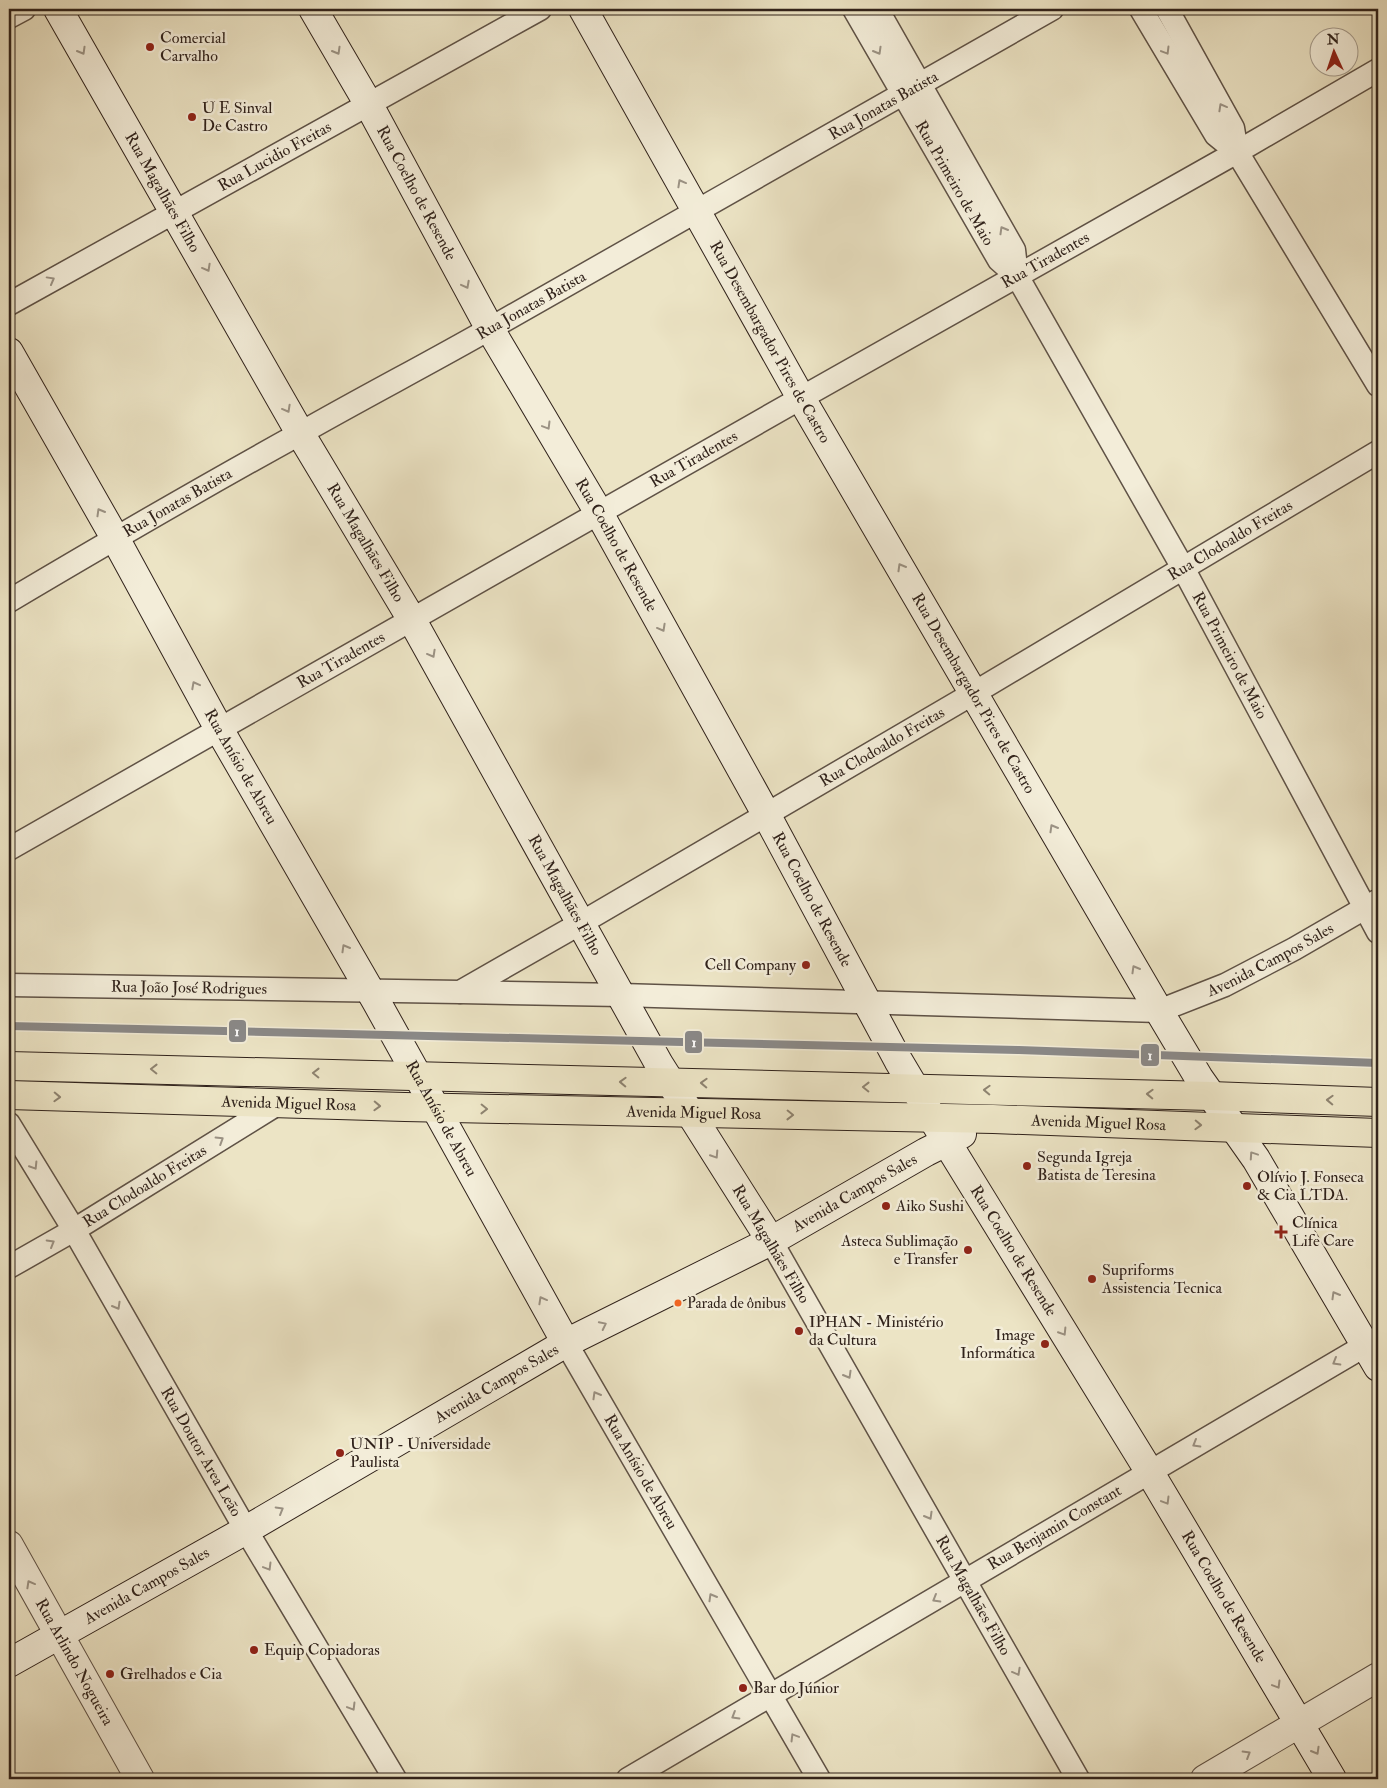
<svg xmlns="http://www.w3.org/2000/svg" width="1387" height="1788" font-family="'IM FELL Double Pica',serif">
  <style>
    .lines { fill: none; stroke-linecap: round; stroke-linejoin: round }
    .minor-casing { stroke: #5f5246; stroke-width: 25 }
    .tertiary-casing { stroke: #5f5246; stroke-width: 30 }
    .secondary-casing { stroke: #30221b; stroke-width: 30 }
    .primary-casing { stroke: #30221b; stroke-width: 30 }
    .minor { stroke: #f3edd9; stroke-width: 22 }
    .tertiary { stroke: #f3edd9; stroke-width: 28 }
    .secondary { stroke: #f3edd9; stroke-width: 28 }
    .primary { stroke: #ece4c5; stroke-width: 28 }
    .rail-1-casing { stroke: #f3edd9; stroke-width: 11 }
    .rail-1 { stroke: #8a8988; stroke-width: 8 }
    .oneway { stroke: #9b9284 }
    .oneway2 { stroke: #8e8370 }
    .poi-dot { fill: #8f2418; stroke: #f3edd9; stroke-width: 2 }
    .bus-dot { fill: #f26522; stroke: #f3edd9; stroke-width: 2 }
    .labels { text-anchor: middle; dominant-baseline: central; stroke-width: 5; stroke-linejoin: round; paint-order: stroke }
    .bus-label { font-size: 15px; fill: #30221b; stroke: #f3edd9; text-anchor: start }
    .poi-label { font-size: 16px; fill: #30221b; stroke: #f3edd9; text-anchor: start }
    .street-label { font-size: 16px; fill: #30221b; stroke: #f3edd9 }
    .line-badge { stroke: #f3edd9; stroke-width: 2 }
    .badge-label { font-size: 14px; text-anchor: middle; font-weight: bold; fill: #fff }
  </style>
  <rect width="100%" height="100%" fill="#ece4c5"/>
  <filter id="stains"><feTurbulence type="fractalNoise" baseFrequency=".004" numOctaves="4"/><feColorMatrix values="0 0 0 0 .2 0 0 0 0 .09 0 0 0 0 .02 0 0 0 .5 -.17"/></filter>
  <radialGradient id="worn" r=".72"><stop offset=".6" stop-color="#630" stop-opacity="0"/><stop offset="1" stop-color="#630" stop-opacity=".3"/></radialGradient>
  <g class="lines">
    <defs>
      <g id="minor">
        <path id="s1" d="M854,9L999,260L1017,276L1183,568L1378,932"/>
        <path d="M877,9L1014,250L1017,276"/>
        <path d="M1141,9L1216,135L1237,152L1378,385"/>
        <path d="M1167,9L1233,128L1237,152"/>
        <path d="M9,17L24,9"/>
        <path id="s2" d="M9,304L540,9"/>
        <path id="s3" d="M9,601C105,544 203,487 301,433C364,397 428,364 491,328C679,222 866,116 1052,9"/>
        <path id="s4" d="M9,849L801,398L1237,152L1378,70"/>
        <path id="s5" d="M9,985L460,992L581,923L974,693L1378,452"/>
        <path id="s6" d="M461,992L621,995L1159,1011L1225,985L1294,949L1377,901"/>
        <path id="s7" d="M9,1124L74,1230L246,1530L395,1779"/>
        <path id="s8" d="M771,1241L1078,1779"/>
        <path id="s9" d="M9,1267L74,1230L279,1103"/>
        <path id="s10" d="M566,1343L819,1779"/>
        <path id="s11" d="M628,1779C878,1631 1128,1484 1378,1338"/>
      </g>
      <g id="tertiary">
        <path id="s12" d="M9,1545L140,1779"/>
        <path d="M1205,1779L1378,1677"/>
      </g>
      <g id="secondary">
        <path id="s13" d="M58,9L300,433L412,620L659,1064L771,1241"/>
        <path id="s14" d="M313,9L369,105L490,329L599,513L766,814L898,1060L946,1141L1149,1471L1332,1779"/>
        <path id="s15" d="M583,9L801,398L1159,1011L1199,1078L1256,1159L1378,1367"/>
        <path id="s16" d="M9,352L115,538L219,729L376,1001L566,1343"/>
        <path id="s17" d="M9,1663L246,1530L566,1343L771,1241L926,1152L962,1134"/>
      </g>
      <g id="primary">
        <path d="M9,1066L1211,1096L1378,1102"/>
        <path id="s18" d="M9,1095L405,1107L993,1119L1378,1133"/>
      </g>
    </defs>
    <!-- minor casing -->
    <use href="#minor" class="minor-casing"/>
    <!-- tertiary casing -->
    <use href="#tertiary" class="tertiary-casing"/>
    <!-- secondary casing -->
    <use href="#secondary" class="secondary-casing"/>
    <!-- primary casing -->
    <use href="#primary" class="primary-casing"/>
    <!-- minor -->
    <use href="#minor" class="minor"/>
    <!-- tertiary -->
    <use href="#tertiary" class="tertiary"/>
    <!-- secondary -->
    <use href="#secondary" class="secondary"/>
    <!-- primary -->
    <use href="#primary" class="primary"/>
    <defs>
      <path id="rail-1" d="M9,1026L1019,1050L1378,1063"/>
    </defs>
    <!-- rail-1 casing -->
    <use href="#rail-1" class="rail-1-casing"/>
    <!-- rail-1 -->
    <use href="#rail-1" class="rail-1"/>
  </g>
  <!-- one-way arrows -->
  <defs><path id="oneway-chevron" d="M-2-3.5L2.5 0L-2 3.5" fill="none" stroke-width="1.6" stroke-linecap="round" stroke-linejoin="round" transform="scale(1.25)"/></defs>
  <g class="oneway">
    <use href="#oneway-chevron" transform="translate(82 51) rotate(60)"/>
    <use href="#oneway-chevron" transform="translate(337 51) rotate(60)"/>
    <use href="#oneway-chevron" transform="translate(878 51) rotate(60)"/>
    <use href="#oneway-chevron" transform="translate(1166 51) rotate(59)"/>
    <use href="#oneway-chevron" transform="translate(1222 107) rotate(-119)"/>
    <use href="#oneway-chevron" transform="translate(681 183) rotate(-119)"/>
    <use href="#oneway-chevron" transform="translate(1003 230) rotate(-120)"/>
    <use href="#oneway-chevron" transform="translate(207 268) rotate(61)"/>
    <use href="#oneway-chevron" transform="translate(51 280) rotate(-29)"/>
    <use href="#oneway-chevron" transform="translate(466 285) rotate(62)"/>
    <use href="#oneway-chevron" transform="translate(287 409) rotate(61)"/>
    <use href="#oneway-chevron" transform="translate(547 426) rotate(59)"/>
    <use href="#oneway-chevron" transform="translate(100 512) rotate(-120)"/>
    <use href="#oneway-chevron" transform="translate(901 567) rotate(-120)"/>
    <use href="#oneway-chevron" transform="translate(662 628) rotate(61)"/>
    <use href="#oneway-chevron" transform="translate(432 654) rotate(61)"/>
    <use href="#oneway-chevron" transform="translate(195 685) rotate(-118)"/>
    <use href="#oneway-chevron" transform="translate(1053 828) rotate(-120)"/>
    <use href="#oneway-chevron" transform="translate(345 948) rotate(-120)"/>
    <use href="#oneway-chevron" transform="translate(1135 969) rotate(-120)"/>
    <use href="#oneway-chevron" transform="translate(220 1140) rotate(-32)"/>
    <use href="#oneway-chevron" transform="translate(715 1155) rotate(57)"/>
    <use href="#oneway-chevron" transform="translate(1253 1155) rotate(-124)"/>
    <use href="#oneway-chevron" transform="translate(34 1166) rotate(58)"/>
    <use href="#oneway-chevron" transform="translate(51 1243) rotate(-30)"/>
    <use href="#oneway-chevron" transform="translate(1335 1295) rotate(-120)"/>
    <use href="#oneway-chevron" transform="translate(542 1300) rotate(-119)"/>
    <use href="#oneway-chevron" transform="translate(117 1306) rotate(60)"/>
    <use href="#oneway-chevron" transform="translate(603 1325) rotate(-26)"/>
    <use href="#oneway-chevron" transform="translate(1063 1332) rotate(58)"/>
    <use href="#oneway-chevron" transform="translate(1336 1362) rotate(150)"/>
    <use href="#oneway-chevron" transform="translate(848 1375) rotate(60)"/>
    <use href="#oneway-chevron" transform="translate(596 1395) rotate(-120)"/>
    <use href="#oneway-chevron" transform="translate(1196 1444) rotate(150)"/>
    <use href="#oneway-chevron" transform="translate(1166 1501) rotate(59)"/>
    <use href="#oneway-chevron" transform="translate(280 1510) rotate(-30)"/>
    <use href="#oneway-chevron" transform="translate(929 1516) rotate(60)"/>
    <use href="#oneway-chevron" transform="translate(268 1567) rotate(59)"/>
    <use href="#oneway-chevron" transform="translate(30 1584) rotate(-119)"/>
    <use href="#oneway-chevron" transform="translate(712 1597) rotate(-120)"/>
    <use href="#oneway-chevron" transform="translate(936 1599) rotate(150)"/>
    <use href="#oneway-chevron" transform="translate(1017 1672) rotate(61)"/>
    <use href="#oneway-chevron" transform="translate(1277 1685) rotate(59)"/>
    <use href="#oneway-chevron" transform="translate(352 1707) rotate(59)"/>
    <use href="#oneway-chevron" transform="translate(735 1716) rotate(149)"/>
    <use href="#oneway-chevron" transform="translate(794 1737) rotate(-121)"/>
    <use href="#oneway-chevron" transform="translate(1316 1751) rotate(60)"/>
    <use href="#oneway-chevron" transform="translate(1247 1754) rotate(-31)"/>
  </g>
  <g class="oneway2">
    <use href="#oneway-chevron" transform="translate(154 1069) rotate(-179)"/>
    <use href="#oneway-chevron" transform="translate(316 1073) rotate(-179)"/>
    <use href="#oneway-chevron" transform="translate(623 1082) rotate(-178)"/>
    <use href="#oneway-chevron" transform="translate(704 1083) rotate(-178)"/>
    <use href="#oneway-chevron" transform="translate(866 1087) rotate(-179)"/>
    <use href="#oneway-chevron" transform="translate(987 1090) rotate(-178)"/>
    <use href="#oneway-chevron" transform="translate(1150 1094) rotate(-178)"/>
    <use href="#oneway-chevron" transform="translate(57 1097) rotate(2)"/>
    <use href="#oneway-chevron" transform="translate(1330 1100) rotate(-178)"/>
    <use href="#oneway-chevron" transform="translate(377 1106) rotate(2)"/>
    <use href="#oneway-chevron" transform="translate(484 1109) rotate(1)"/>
    <use href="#oneway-chevron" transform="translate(790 1115) rotate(1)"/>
    <use href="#oneway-chevron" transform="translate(1198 1125) rotate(2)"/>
  </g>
  <!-- markers -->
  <g class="poi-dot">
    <circle cx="150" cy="47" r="5"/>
    <circle cx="192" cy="117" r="5"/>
    <circle cx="806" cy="965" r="5"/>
    <circle cx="1027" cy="1166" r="5"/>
    <circle cx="1247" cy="1186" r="5"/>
    <circle cx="886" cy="1206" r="5"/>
    <path d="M1278.5 1224.5h5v5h5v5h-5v5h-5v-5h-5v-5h5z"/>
    <circle cx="968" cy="1250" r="5"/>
    <circle cx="1092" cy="1279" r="5"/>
    <circle cx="799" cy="1331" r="5"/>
    <circle cx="1045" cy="1344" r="5"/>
    <circle cx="340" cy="1453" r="5"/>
    <circle cx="254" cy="1650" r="5"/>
    <circle cx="110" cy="1674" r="5"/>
    <circle cx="743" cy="1688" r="5"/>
  </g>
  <circle class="bus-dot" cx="678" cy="1303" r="4.5"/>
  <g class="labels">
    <!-- bus labels -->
    <g class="bus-label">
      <text x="687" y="1303">Parada de ônibus</text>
    </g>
    <!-- poi labels -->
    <g class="poi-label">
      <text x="160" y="38">Comercial<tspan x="160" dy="18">Carvalho</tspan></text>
      <text x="202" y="108">U E Sinval<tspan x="202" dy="18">De Castro</tspan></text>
      <text x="796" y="965" text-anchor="end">Cell Company</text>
      <text x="1037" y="1157">Segunda Igreja<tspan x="1037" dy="18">Batista de Teresina</tspan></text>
      <text x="1257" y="1177">Olívio J. Fonseca<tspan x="1257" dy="18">&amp; Cia LTDA.</tspan></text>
      <text x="896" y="1206">Aiko Sushi</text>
      <text x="1292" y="1223">Clínica<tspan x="1292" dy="18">Life Care</tspan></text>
      <text x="958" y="1241" text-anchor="end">Asteca Sublimação<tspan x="958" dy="18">e Transfer</tspan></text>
      <text x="1102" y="1270">Supriforms<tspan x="1102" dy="18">Assistencia Tecnica</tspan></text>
      <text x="809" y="1322">IPHAN - Ministério<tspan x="809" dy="18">da Cultura</tspan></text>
      <text x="1035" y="1335" text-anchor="end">Image<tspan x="1035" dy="18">Informática</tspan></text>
      <text x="350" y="1444">UNIP - Universidade<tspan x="350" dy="18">Paulista</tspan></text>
      <text x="264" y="1650">Equip Copiadoras</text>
      <text x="120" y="1674">Grelhados e Cia</text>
      <text x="753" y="1688">Bar do Júnior</text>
    </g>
    <!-- street labels -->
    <g class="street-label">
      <text stroke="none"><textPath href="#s3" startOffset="1005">Rua Jonatas Batista</textPath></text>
      <text stroke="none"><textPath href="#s2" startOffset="304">Rua Lucidio Freitas</textPath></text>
      <text stroke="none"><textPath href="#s1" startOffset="201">Rua Primeiro de Maio</textPath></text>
      <text stroke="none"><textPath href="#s13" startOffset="211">Rua Magalhães Filho</textPath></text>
      <text stroke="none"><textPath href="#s14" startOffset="211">Rua Coelho de Resende</textPath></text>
      <text stroke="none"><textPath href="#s4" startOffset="1192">Rua Tiradentes</textPath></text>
      <text stroke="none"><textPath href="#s3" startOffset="600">Rua Jonatas Batista</textPath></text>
      <text stroke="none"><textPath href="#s15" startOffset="382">Rua Desembargador Pires de Castro</textPath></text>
      <text stroke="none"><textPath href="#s4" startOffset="788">Rua Tiradentes</textPath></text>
      <text stroke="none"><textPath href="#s3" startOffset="195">Rua Jonatas Batista</textPath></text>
      <text stroke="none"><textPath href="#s5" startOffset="1344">Rua Clodoaldo Freitas</textPath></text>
      <text stroke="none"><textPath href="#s13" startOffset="616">Rua Magalhães Filho</textPath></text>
      <text stroke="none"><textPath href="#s14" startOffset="616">Rua Coelho de Resende</textPath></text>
      <text stroke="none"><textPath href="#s1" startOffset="749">Rua Primeiro de Maio</textPath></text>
      <text stroke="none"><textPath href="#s4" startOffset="382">Rua Tiradentes</textPath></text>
      <text stroke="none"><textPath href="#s15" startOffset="788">Rua Desembargador Pires de Castro</textPath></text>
      <text stroke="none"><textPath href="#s5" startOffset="939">Rua Clodoaldo Freitas</textPath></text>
      <text stroke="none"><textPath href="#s16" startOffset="475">Rua Anísio de Abreu</textPath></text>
      <text stroke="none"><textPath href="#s13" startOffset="1021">Rua Magalhães Filho</textPath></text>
      <text stroke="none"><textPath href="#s14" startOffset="1021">Rua Coelho de Resende</textPath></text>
      <text stroke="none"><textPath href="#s6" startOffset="821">Avenida Campos Sales</textPath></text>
      <text stroke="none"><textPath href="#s5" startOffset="180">Rua João José Rodrigues</textPath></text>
      <text stroke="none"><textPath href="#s18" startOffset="280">Avenida Miguel Rosa</textPath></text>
      <text stroke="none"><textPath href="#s18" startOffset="685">Avenida Miguel Rosa</textPath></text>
      <text stroke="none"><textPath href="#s16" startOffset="880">Rua Anísio de Abreu</textPath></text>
      <text stroke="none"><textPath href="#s18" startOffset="1090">Avenida Miguel Rosa</textPath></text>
      <text stroke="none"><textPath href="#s9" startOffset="158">Rua Clodoaldo Freitas</textPath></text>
      <text stroke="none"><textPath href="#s17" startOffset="968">Avenida Campos Sales</textPath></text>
      <text transform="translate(771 1244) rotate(59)">Rua Magalhães Filho</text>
      <text stroke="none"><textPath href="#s14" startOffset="1426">Rua Coelho de Resende</textPath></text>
      <text stroke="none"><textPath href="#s17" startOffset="562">Avenida Campos Sales</textPath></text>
      <text stroke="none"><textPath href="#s7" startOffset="380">Rua Doutor Area Leão</textPath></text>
      <text stroke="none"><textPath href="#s10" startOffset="149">Rua Anísio de Abreu</textPath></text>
      <text stroke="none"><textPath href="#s11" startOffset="495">Rua Benjamin Constant</textPath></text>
      <text stroke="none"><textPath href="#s17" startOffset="158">Avenida Campos Sales</textPath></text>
      <text stroke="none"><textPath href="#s8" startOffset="408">Rua Magalhães Filho</textPath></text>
      <text stroke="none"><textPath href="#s14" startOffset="1831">Rua Coelho de Resende</textPath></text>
      <text stroke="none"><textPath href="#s12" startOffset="134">Rua Arlindo Nogueira</textPath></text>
    </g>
  </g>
  <g class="line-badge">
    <rect x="228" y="1019" width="19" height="24" rx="5" fill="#8a8988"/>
    <rect x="684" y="1030" width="19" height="24" rx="5" fill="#8a8988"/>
    <rect x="1140" y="1043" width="20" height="24" rx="5" fill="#8a8988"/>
  </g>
  <g class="badge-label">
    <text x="237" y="1036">1</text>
    <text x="694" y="1047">1</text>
    <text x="1150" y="1060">1</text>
  </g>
  <!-- margin -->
  <rect width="1387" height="1788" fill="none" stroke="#ece4c5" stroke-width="30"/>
  <rect x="10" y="10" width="1367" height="1768" fill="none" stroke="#30221b" stroke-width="2.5"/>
  <rect x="15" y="15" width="1357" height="1758" fill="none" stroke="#30221b"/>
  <!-- north arrow -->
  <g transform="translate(1334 52) rotate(357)"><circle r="24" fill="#f3edd9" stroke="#a59c8d"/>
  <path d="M0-4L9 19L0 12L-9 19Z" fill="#8f2418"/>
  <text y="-8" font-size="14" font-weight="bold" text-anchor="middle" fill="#30221b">N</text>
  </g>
  <rect width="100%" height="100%" filter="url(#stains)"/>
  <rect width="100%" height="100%" fill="url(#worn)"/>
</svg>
